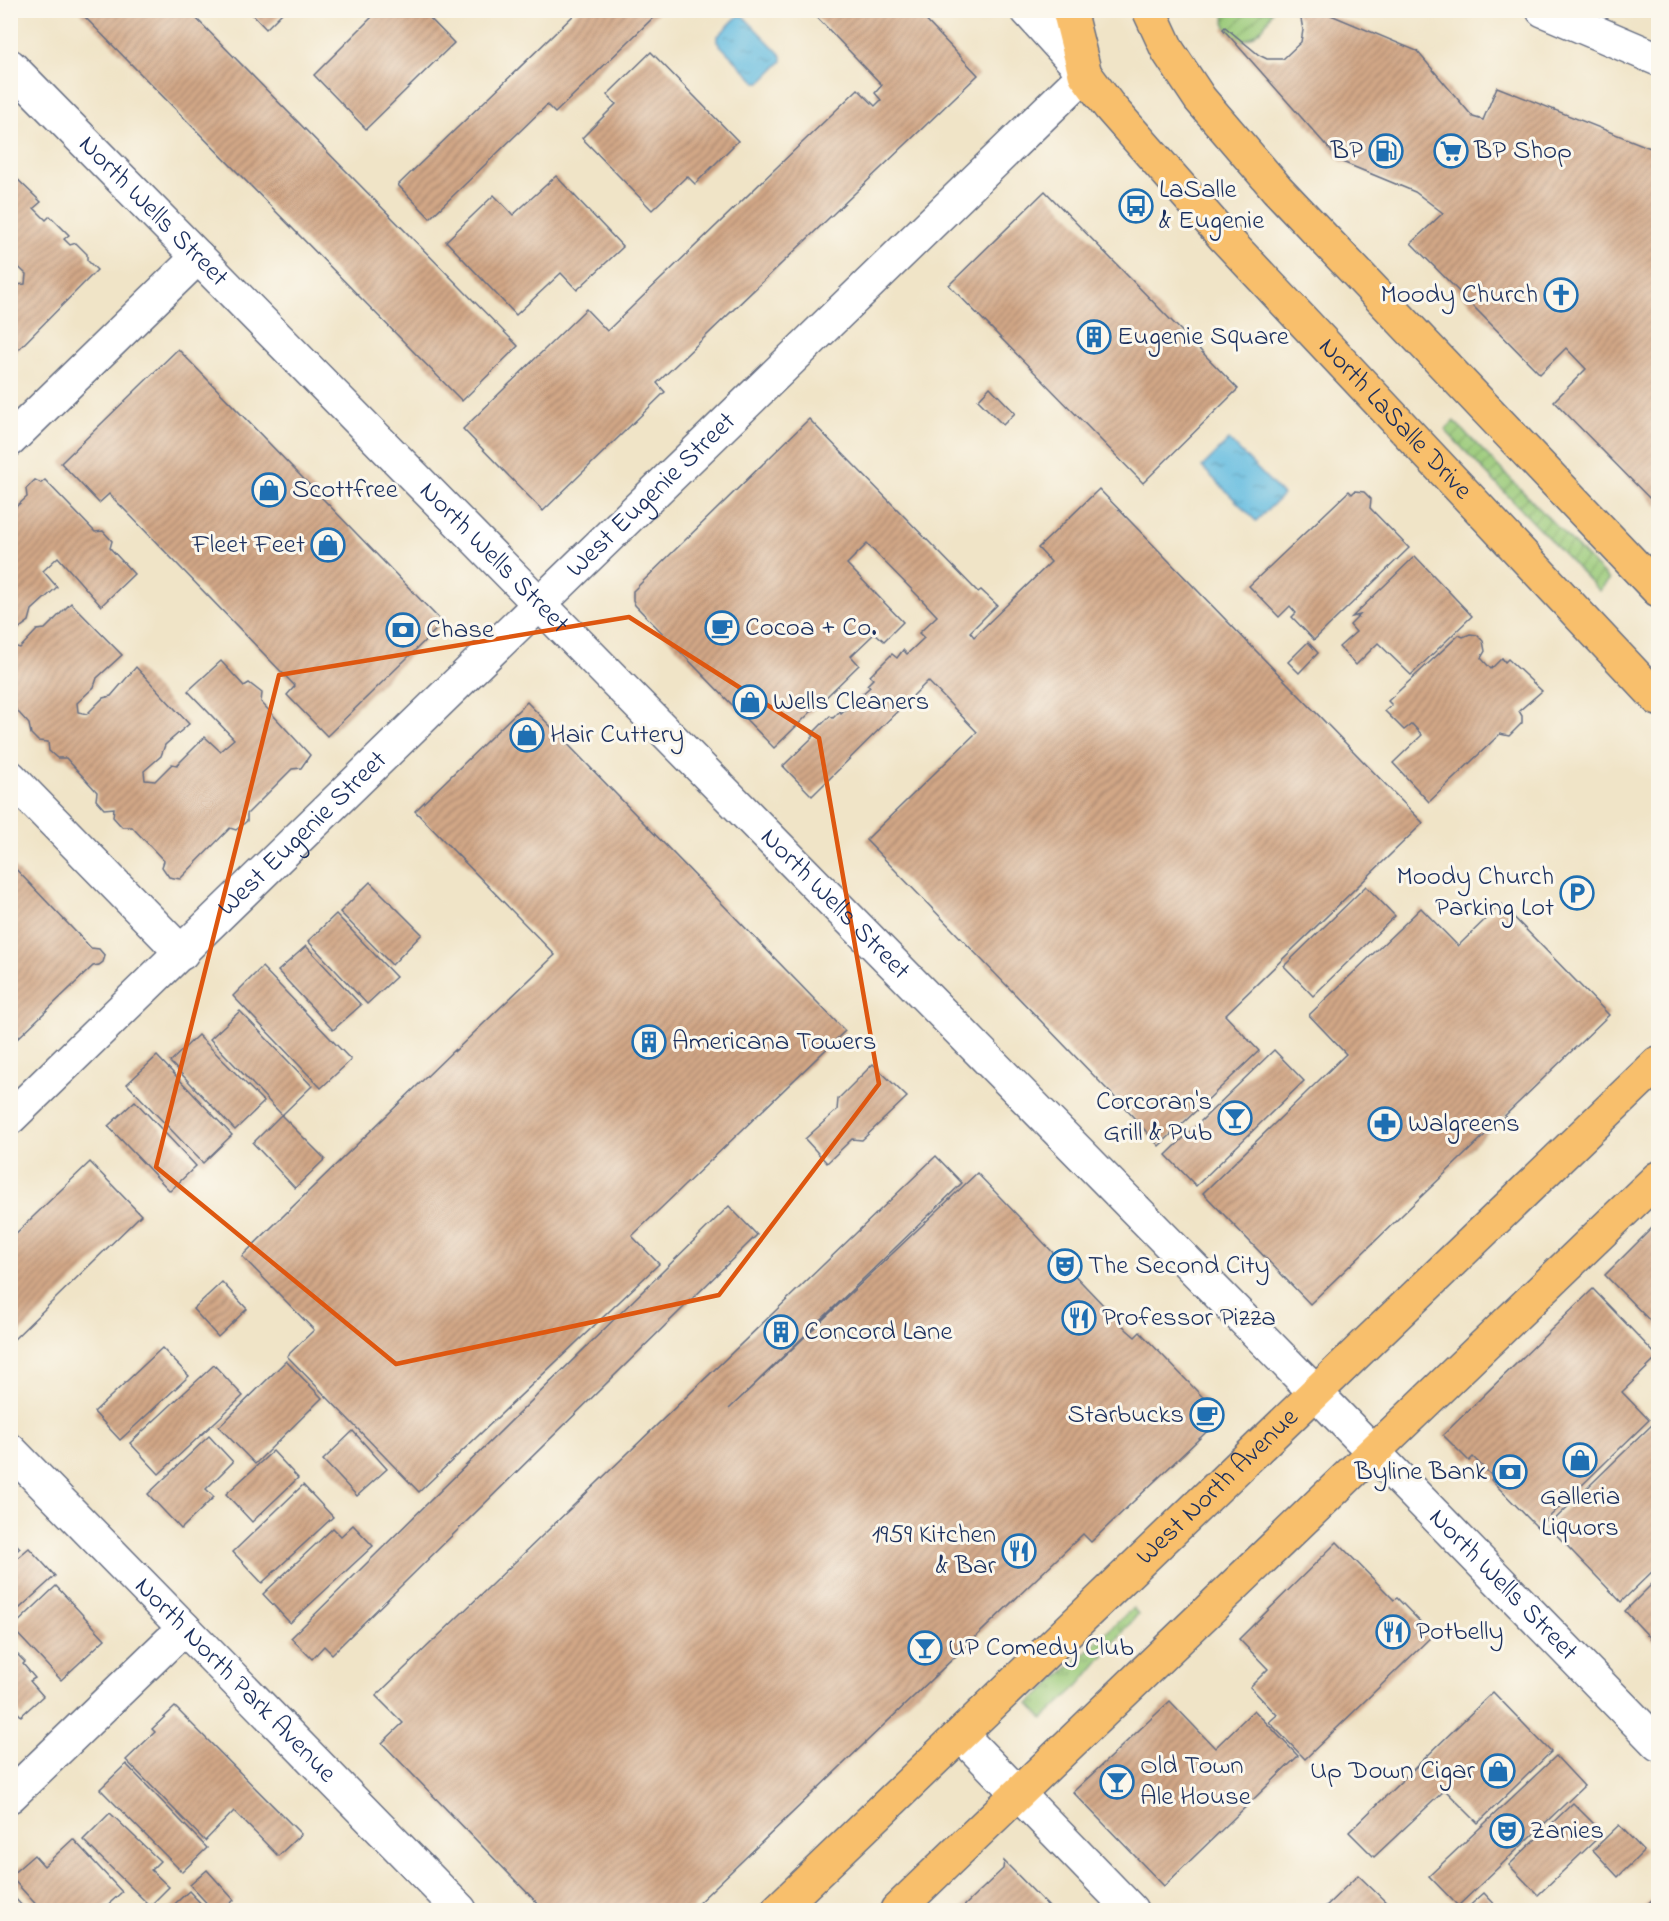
<svg xmlns="http://www.w3.org/2000/svg" width="1669" height="1921" font-family="'Indie Flower',sans-serif">
  <style>
    .grass { fill: url(#grass-tufts); stroke: #5b7d6c; stroke-width: 1.5 }
    .garden { fill: url(#garden-furrows); stroke: #5b7d6c; stroke-width: 1.5 }
    .water { fill: url(#water-ripples); stroke: #3f769f; stroke-width: 1.5 }
    .building { fill: url(#building-hatch) }
    .lines { fill: none; stroke-linecap: round; stroke-linejoin: round }
    .minor-casing { stroke: #666e83; stroke-width: 36 }
    .tertiary-casing { stroke: #666e83; stroke-width: 36 }
    .primary-casing { stroke: #666e83; stroke-width: 36 }
    .minor { stroke: #fff; stroke-width: 33 }
    .tertiary { stroke: #fff; stroke-width: 33 }
    .primary { stroke: #f8bf6c; stroke-width: 33 }
    .marked { fill: none; stroke: #de5710; stroke-width: 4.5; stroke-linejoin: round }
    .labels { text-anchor: middle; dominant-baseline: central; stroke-width: 6; stroke-linejoin: round; paint-order: stroke }
    .poi-label { font-size: 27px; fill: #1b2f5e; stroke: #fbf7ec; text-anchor: start }
    .street-label { font-size: 27px; fill: #1b2f5e; stroke: #fbf7ec }
  </style>
  <defs>
    <pattern id="grass-tufts" width="24" height="20" patternUnits="userSpaceOnUse" patternTransform="scale(1.5)"><rect width="24" height="20" fill="#9bcb7a"/><path d="M3 7l-1-3M5 7V3M7 7l1-3M15 17l-1-3M17 17v-4M19 17l1-3" fill="none" stroke="#7ea567"/></pattern>
    <pattern id="garden-furrows" width="10" height="10" patternUnits="userSpaceOnUse" patternTransform="scale(1.5)"><rect width="10" height="10" fill="#9bcb7a"/><path d="M-1 1l2-2M0 10L10 0M9 11l2-2" fill="none" stroke="#7ea567"/></pattern>
    <pattern id="water-ripples" width="26" height="14" patternUnits="userSpaceOnUse" patternTransform="scale(1.5)"><rect width="26" height="14" fill="#63bce0"/><path d="M2 4q2-2 4 0t4 0M15 11q2-2 4 0t4 0" fill="none" stroke="#5199b9"/></pattern>
    <pattern id="building-hatch" width="6" height="6" patternUnits="userSpaceOnUse" patternTransform="scale(1.5)"><rect width="6" height="6" fill="#d2a786"/><path d="M-1 1l2-2M0 6l6-6M5 7l2-2" fill="none" stroke="#aa8871"/></pattern>
  </defs>
  <rect width="100%" height="100%" fill="#fbf7ec"/>
  <filter id="ink" filterUnits="userSpaceOnUse"><feTurbulence type="fractalNoise" baseFrequency=".0167" numOctaves="2"/><feDisplacementMap in="SourceGraphic" scale="12" xChannelSelector="R" yChannelSelector="G"/><feConvolveMatrix kernelMatrix="1 2 1 2 8 2 1 2 1" color-interpolation-filters="sRGB"/></filter>
  <filter id="wash" filterUnits="userSpaceOnUse"><feTurbulence type="fractalNoise" baseFrequency=".008" numOctaves="4" result="noise"/><feDisplacementMap in="SourceGraphic" scale="24" xChannelSelector="R" yChannelSelector="G"/><feGaussianBlur stdDeviation="1.35" result="paint"/><feColorMatrix in="noise" values="0 0 0 0 0 0 0 0 0 0 0 0 0 0 0 0 0 1.4 0 .05"/><feComposite in="paint" operator="in"/></filter>
  <g filter="url(#wash)">
    <rect width="100%" height="100%" fill="#f0e4c7"/>
    <!-- grass -->
    <path class="grass" d="M1133,1608L1138,1614L1080,1684L1043,1719L1029,1704Z"/>
    <!-- garden -->
    <g class="garden">
      <path d="M1225,11H1272C1267,25 1256,38 1240,41C1228,30 1222,28 1225,11Z"/>
      <path d="M1454,421L1609,580L1599,591L1445,430Z"/>
    </g>
    <!-- water -->
    <g class="water">
      <path d="M738,16H743L782,56V61L761,82H756L717,42V37Z"/>
      <path d="M1229,440L1283,495L1256,521L1202,467Z"/>
    </g>
    <g id="blocks">
      <!-- building -->
      <g class="building">
        <path d="M78,10H188L518,346L462,401Z"/>
        <path d="M248,10H285L266,29Z"/>
        <path d="M379,10H422L454,43L366,129L314,75Z"/>
        <path d="M456,10H480L470,18L459,15Z"/>
        <path d="M579,10H661L555,113L547,105L430,218L398,185Z"/>
        <path d="M810,10H916L978,75L657,383L665,392L543,511L463,429L586,309L607,331L858,89L875,106L881,100L875,93L882,85Z"/>
        <path d="M1291,10H1319L1417,51L1473,117L1483,120L1497,87L1658,151V507L1554,401L1586,369L1566,348L1540,374L1411,243L1443,213L1415,192L1340,161L1223,29L1225,27L1259,55L1267,59H1283L1301,42L1303,30L1301,19Z"/>
        <path d="M651,52L738,141L695,184L687,176L652,210L582,138L616,104L607,95Z"/>
        <path d="M10,175L12,177L14,176L41,202L34,208L46,220L50,216L69,235L64,239L70,245L76,243L87,254V260L97,270L10,358V279L16,285L25,284L26,274L10,259Z"/>
        <path d="M556,176L623,247L577,290L561,273L516,315L446,241L494,195L513,215Z"/>
        <path d="M1045,191L1238,389L1143,483L949,285Z"/>
        <path d="M178,349L443,623L327,736L287,695L295,686L123,508L109,494L99,503L61,463Z"/>
        <path d="M990,387L1015,413L1003,425L978,400Z"/>
        <path d="M809,419L978,592L981,590L997,605L970,632L974,637L1051,562L1038,548L1099,489L1423,823L1225,1015L1259,1051L1159,1146L1127,1110L866,840L977,732L928,681L812,796L783,766L814,736L812,734L830,716L833,718L840,711L841,713L870,687L867,685L873,679L870,676L892,654L897,658L903,650L907,654L924,638L919,633L937,616L924,602L867,544L847,564L903,622L884,641L875,633L851,656L859,665L774,748L635,605L633,600V591Z"/>
        <path d="M35,480L41,483L45,480L95,532L103,531L112,541L110,548L134,574L101,606L58,557L43,571L57,587L32,610L29,621L10,635V512L27,497L26,489Z"/>
        <path d="M1349,491L1352,494L1355,491L1364,492L1371,499L1370,508L1409,548L1314,640L1292,617L1296,613L1290,606L1279,617L1249,586Z"/>
        <path d="M1415,556L1472,616L1411,675L1378,643L1356,665L1339,647L1356,632L1350,625L1360,615L1352,617Z"/>
        <path d="M71,603L122,655L97,678L94,687L77,703L78,712L87,714L103,698L111,696L136,667L189,724L165,745L161,756L144,771L145,780L155,781L172,764L177,765L205,737L220,751L234,739L188,691L221,661L244,686L249,683L262,693L261,702L310,755L301,768L292,769L247,814V821L236,830L230,828L180,879L169,877L162,867L164,861L132,827H122L113,817L114,808L104,809L96,800L97,792L66,758H57L49,751L48,742L38,741L31,734L29,724L10,703V645L20,648L37,630L45,629Z"/>
        <path d="M1470,634L1477,635L1483,641L1485,651L1481,658L1491,669L1502,658L1505,662L1508,659L1542,691L1519,711L1522,716V723L1509,736L1500,734L1429,802L1393,763L1422,735L1412,724L1404,730L1385,711L1392,705L1388,701L1459,635L1463,637Z"/>
        <path d="M1308,642L1318,653L1299,673L1288,662Z"/>
        <path d="M527,702L845,1031L632,1236L659,1264L419,1492L287,1356L314,1330L242,1256L455,1049L454,1052L555,955L415,811Z"/>
        <path d="M10,863L91,948L99,949L105,956L103,962L99,965L93,966L16,1040L10,1035V967L15,963V952L10,951Z"/>
        <path d="M370,882L422,934L392,965L340,912Z"/>
        <path d="M1366,886L1395,916L1313,996L1284,966Z"/>
        <path d="M1501,904L1609,1015L1310,1304L1203,1193L1346,1054L1309,1015L1421,908L1458,946Z"/>
        <path d="M336,914L396,977L367,1004L308,941Z"/>
        <path d="M306,946L361,1005L333,1030L278,971Z"/>
        <path d="M262,967L351,1060L321,1088L233,996Z"/>
        <path d="M240,1011L312,1086L282,1115L210,1039Z"/>
        <path d="M198,1035L264,1102L235,1130L170,1062Z"/>
        <path d="M1274,1050L1304,1081L1196,1186L1166,1155Z"/>
        <path d="M157,1056L232,1135L203,1163L127,1084Z"/>
        <path d="M873,1064L907,1097L862,1140L852,1139L827,1163L805,1139L837,1110L838,1099Z"/>
        <path d="M135,1101L196,1166L170,1191L108,1126Z"/>
        <path d="M281,1115L325,1159L295,1188L253,1143Z"/>
        <path d="M936,1156L962,1183L729,1409L977,1173L1127,1330L1135,1337L1140,1332L1222,1417L1091,1542L1083,1534L691,1910H544L382,1743L403,1723L376,1696Z"/>
        <path d="M90,1162L141,1215L10,1343V1239Z"/>
        <path d="M729,1206L757,1235L332,1654L324,1646L312,1659L291,1638Z"/>
        <path d="M1658,1222V1329L1605,1275Z"/>
        <path d="M222,1282L247,1309L218,1337L193,1309Z"/>
        <path d="M1593,1289L1658,1357L1622,1392L1649,1420L1538,1528L1491,1480L1493,1477L1473,1457L1469,1461L1443,1435Z"/>
        <path d="M162,1348L189,1376L120,1440L94,1412Z"/>
        <path d="M286,1361L322,1398L255,1464L219,1427Z"/>
        <path d="M214,1365L243,1396L159,1474L130,1443Z"/>
        <path d="M1658,1419V1566L1621,1602L1548,1526Z"/>
        <path d="M353,1431L387,1469L357,1496L323,1460Z"/>
        <path d="M209,1436L233,1462L206,1489L214,1497L181,1529L148,1494Z"/>
        <path d="M273,1451L298,1478L252,1522L226,1494Z"/>
        <path d="M303,1485L333,1517L262,1583L233,1552Z"/>
        <path d="M353,1525L373,1546L290,1623L263,1594L333,1528L341,1536Z"/>
        <path d="M10,1538L20,1548L10,1557Z"/>
        <path d="M1337,1542L1394,1600L1397,1598L1433,1635L1305,1759L1269,1722L1277,1715L1250,1687L1268,1669L1239,1639Z"/>
        <path d="M29,1548L55,1576L10,1617V1564Z"/>
        <path d="M1658,1578V1646L1625,1611Z"/>
        <path d="M56,1586L105,1639L61,1680L12,1628Z"/>
        <path d="M10,1647L25,1662L23,1664L35,1678L30,1681L43,1696L21,1716L10,1704Z"/>
        <path d="M1493,1692L1551,1752L1478,1823L1445,1790L1374,1857L1349,1832Z"/>
        <path d="M1170,1701L1215,1748L1254,1710L1298,1756L1164,1886L1073,1792Z"/>
        <path d="M175,1707L301,1834L278,1856L234,1811L205,1841L126,1760L155,1732L152,1729Z"/>
        <path d="M1556,1756L1584,1786L1458,1906L1429,1876Z"/>
        <path d="M126,1764L207,1848L182,1872L100,1789Z"/>
        <path d="M1573,1803L1603,1833L1538,1895L1509,1865Z"/>
        <path d="M110,1813L160,1861L151,1870L169,1887L150,1906L83,1840Z"/>
        <path d="M1619,1825L1644,1851L1618,1877L1593,1850Z"/>
        <path d="M73,1839L122,1892L102,1910H89L86,1908L83,1910H41L10,1876L34,1855L44,1866Z"/>
        <path d="M1004,1861L1052,1910H960L1003,1869Z"/>
        <path d="M207,1870L234,1900L223,1910H213L190,1885Z"/>
        <path d="M1358,1875L1394,1910H1322Z"/>
        <path d="M189,1891L207,1910H168Z"/>
        <path d="M10,1893L26,1910H10Z"/>
        <path d="M1484,1893L1500,1910H1465Z"/>
        <path d="M1653,1899L1658,1905V1910H1641Z"/>
      </g>
    </g>
  </g>
  <g filter="url(#ink)">
    <use href="#blocks" fill-opacity="0" stroke="#666e83" stroke-width="1.5"/>
    <g class="lines">
      <defs>
        <g id="minor">
          <path d="M10,440L198,257"/>
          <path d="M10,777L182,953"/>
          <path id="s1" d="M10,1118L1085,74"/>
          <path id="s2" d="M10,1450L460,1910"/>
          <path d="M961,1735L1131,1910"/>
          <path d="M10,1796L184,1628"/>
        </g>
        <g id="tertiary">
          <path d="M1027,10L1085,74"/>
          <path d="M1543,10L1658,59"/>
          <path id="s3" d="M10,66L1316,1393L1658,1744"/>
        </g>
        <g id="primary">
          <path id="s4" d="M1069,10L1085,74L1109,106L1225,238L1658,699"/>
          <path d="M1149,10L1168,51L1200,99L1277,189L1658,590"/>
          <path id="s5" d="M778,1910L1658,1063"/>
          <path d="M897,1910L1658,1178"/>
        </g>
      </defs>
      <!-- minor casing -->
      <use href="#minor" class="minor-casing"/>
      <!-- tertiary casing -->
      <use href="#tertiary" class="tertiary-casing"/>
      <!-- primary casing -->
      <use href="#primary" class="primary-casing"/>
      <!-- minor -->
      <use href="#minor" class="minor"/>
      <!-- tertiary -->
      <use href="#tertiary" class="tertiary"/>
      <!-- primary -->
      <use href="#primary" class="primary"/>
    </g>
  </g>
  <!-- marked area -->
  <path class="marked" d="M629,617L819,738L879,1084L719,1295L396,1364L156,1167L279,675Z"/>
  <!-- icons -->
  <defs>
    <symbol id="fuel-ring" viewBox="-11 -11 22 22"><circle r="9.5" fill="#fbf7ec" stroke="#1f6fb2" stroke-width="1.5"/><path d="M-5.5-6h7V0h2V4h1.3V-2.5L3-4.5l.8-.8L6-3V5H2.5V1h-1V6h-7ZM-4.2-4.7v3.2H.2V-4.7Z" fill="#1f6fb2"/></symbol>
    <symbol id="supermarket-ring" viewBox="-11 -11 22 22"><circle r="9.5" fill="#fbf7ec" stroke="#1f6fb2" stroke-width="1.5"/><path d="M-6-5.5h2.5l.6 2H6L4.5 2H-2.5L-4.4-4H-6ZM-1.5 3.2a1.3 1.3 0 1 0 .1 0ZM3 3.2a1.3 1.3 0 1 0 .1 0Z" fill="#1f6fb2"/></symbol>
    <symbol id="bus-ring" viewBox="-11 -11 22 22"><circle r="9.5" fill="#fbf7ec" stroke="#1f6fb2" stroke-width="1.5"/><path d="M-5-6H5V4H4V6H2V4H-2V6H-4V4H-5ZM-3.5-4V0h7V-4ZM-3.5 1.2v1.5H-2V1.2ZM2 1.2v1.5H3.5V1.2Z" fill="#1f6fb2"/></symbol>
    <symbol id="church-ring" viewBox="-11 -11 22 22"><circle r="9.5" fill="#fbf7ec" stroke="#1f6fb2" stroke-width="1.5"/><path d="M-1.2-6h2.4v3.5h3.3v2.4h-3.3V6h-2.4V-.1h-3.3v-2.4h3.3Z" fill="#1f6fb2"/></symbol>
    <symbol id="building-ring" viewBox="-11 -11 22 22"><circle r="9.5" fill="#fbf7ec" stroke="#1f6fb2" stroke-width="1.5"/><path d="M-4-6H4V6H1V3H-1V6H-4ZM-2.5-4.3h1.7v1.8h-1.7ZM.8-4.3h1.7v1.8H.8ZM-2.5-1h1.7V.8h-1.7ZM.8-1h1.7V.8H.8Z" fill="#1f6fb2"/></symbol>
    <symbol id="shop-ring" viewBox="-11 -11 22 22"><circle r="9.5" fill="#fbf7ec" stroke="#1f6fb2" stroke-width="1.5"/><path d="M-5-2.5h2.3a2.7 3.5 0 0 1 5.4 0H5L5.5 6h-11ZM-1.5-2.5h3a1.5 2.3 0 0 0-3 0Z" fill="#1f6fb2"/></symbol>
    <symbol id="cafe-ring" viewBox="-11 -11 22 22"><circle r="9.5" fill="#fbf7ec" stroke="#1f6fb2" stroke-width="1.5"/><path d="M-5.5-4.5H6V0H3Q3 3.5 0 3.5H-2.5Q-5.5 3.5-5.5 0ZM3-3.2v2h1.7v-2ZM-6 4.5H4V6H-6Z" fill="#1f6fb2"/></symbol>
    <symbol id="bank-ring" viewBox="-11 -11 22 22"><circle r="9.5" fill="#fbf7ec" stroke="#1f6fb2" stroke-width="1.5"/><path d="M-6-4H6V4H-6ZM0-2.3a2.3 2.3 0 1 0 0 4.6a2.3 2.3 0 1 0 0-4.6Z" fill="#1f6fb2"/></symbol>
    <symbol id="parking-ring" viewBox="-11 -11 22 22"><circle r="9.5" fill="#fbf7ec" stroke="#1f6fb2" stroke-width="1.5"/><path d="M-3.5-5.5H1a3.5 3.5 0 0 1 0 7H-1V5.5H-3.5ZM-1-3.4V-.6H.8a1.4 1.4 0 0 0 0-2.8Z" fill="#1f6fb2"/></symbol>
    <symbol id="bar-ring" viewBox="-11 -11 22 22"><circle r="9.5" fill="#fbf7ec" stroke="#1f6fb2" stroke-width="1.5"/><path d="M-6-5H6L.8 .8V4.5H3.5V6h-7V4.5H-.8V.8Z" fill="#1f6fb2"/></symbol>
    <symbol id="pharmacy-ring" viewBox="-11 -11 22 22"><circle r="9.5" fill="#fbf7ec" stroke="#1f6fb2" stroke-width="1.5"/><path d="M-2-6h4v4h4v4h-4v4h-4v-4h-4v-4h4Z" fill="#1f6fb2"/></symbol>
    <symbol id="theatre-ring" viewBox="-11 -11 22 22"><circle r="9.5" fill="#fbf7ec" stroke="#1f6fb2" stroke-width="1.5"/><path d="M-5-5.5Q0-4 5-5.5V0Q5 5 0 6Q-5 5-5 0ZM-3.3-2.5H-1v1.5H-3.3ZM1-2.5H3.3v1.5H1ZM-2.8 1Q0 5.5 2.8 1Z" fill="#1f6fb2"/></symbol>
    <symbol id="restaurant-ring" viewBox="-11 -11 22 22"><circle r="9.5" fill="#fbf7ec" stroke="#1f6fb2" stroke-width="1.5"/><path d="M-5-6h1v4h1v-4h1v4h1v-4h1v5L-1.5 .5V6h-2V.5L-5-1ZM5-6V6H3V1.5H1.5Q1.5-4 5-6Z" fill="#1f6fb2"/></symbol>
  </defs>
  <g fill-rule="evenodd">
    <use href="#fuel-ring" x="1367" y="132" width="38" height="38"/>
    <use href="#supermarket-ring" x="1432" y="132" width="38" height="38"/>
    <use href="#bus-ring" x="1117" y="187" width="38" height="38"/>
    <use href="#church-ring" x="1542" y="276" width="38" height="38"/>
    <use href="#building-ring" x="1075" y="318" width="38" height="38"/>
    <use href="#shop-ring" x="250" y="471" width="38" height="38"/>
    <use href="#shop-ring" x="309" y="526" width="38" height="38"/>
    <use href="#cafe-ring" x="703" y="609" width="38" height="38"/>
    <use href="#bank-ring" x="384" y="611" width="38" height="38"/>
    <use href="#shop-ring" x="731" y="683" width="38" height="38"/>
    <use href="#shop-ring" x="508" y="716" width="38" height="38"/>
    <use href="#parking-ring" x="1558" y="874" width="38" height="38"/>
    <use href="#building-ring" x="630" y="1023" width="38" height="38"/>
    <use href="#bar-ring" x="1216" y="1099" width="38" height="38"/>
    <use href="#pharmacy-ring" x="1366" y="1105" width="38" height="38"/>
    <use href="#theatre-ring" x="1046" y="1247" width="38" height="38"/>
    <use href="#restaurant-ring" x="1060" y="1299" width="38" height="38"/>
    <use href="#building-ring" x="762" y="1313" width="38" height="38"/>
    <use href="#cafe-ring" x="1188" y="1396" width="38" height="38"/>
    <use href="#shop-ring" x="1561" y="1441" width="38" height="38"/>
    <use href="#bank-ring" x="1491" y="1453" width="38" height="38"/>
    <use href="#restaurant-ring" x="1000" y="1532" width="38" height="38"/>
    <use href="#restaurant-ring" x="1374" y="1613" width="38" height="38"/>
    <use href="#bar-ring" x="906" y="1629" width="38" height="38"/>
    <use href="#shop-ring" x="1479" y="1752" width="38" height="38"/>
    <use href="#bar-ring" x="1098" y="1763" width="38" height="38"/>
    <use href="#theatre-ring" x="1488" y="1812" width="38" height="38"/>
  </g>
  <g class="labels">
    <!-- poi labels -->
    <g class="poi-label">
      <text x="1363" y="151" text-anchor="end">BP</text>
      <text x="1474" y="151">BP Shop</text>
      <text x="1159" y="190">LaSalle<tspan x="1159" dy="31">&amp; Eugenie</tspan></text>
      <text x="1538" y="295" text-anchor="end">Moody Church</text>
      <text x="1117" y="337">Eugenie Square</text>
      <text x="292" y="490">Scottfree</text>
      <text x="305" y="545" text-anchor="end">Fleet Feet</text>
      <text x="745" y="628">Cocoa + Co.</text>
      <text x="426" y="630">Chase</text>
      <text x="773" y="702">Wells Cleaners</text>
      <text x="550" y="735">Hair Cuttery</text>
      <text x="1554" y="877" text-anchor="end">Moody Church<tspan x="1554" dy="31">Parking Lot</tspan></text>
      <text x="672" y="1042">Americana Towers</text>
      <text x="1212" y="1102" text-anchor="end">Corcoran's<tspan x="1212" dy="31">Grill &amp; Pub</tspan></text>
      <text x="1408" y="1124">Walgreens</text>
      <text x="1088" y="1266">The Second City</text>
      <text x="1102" y="1318">Professor Pizza</text>
      <text x="804" y="1332">Concord Lane</text>
      <text x="1184" y="1415" text-anchor="end">Starbucks</text>
      <text x="1487" y="1472" text-anchor="end">Byline Bank</text>
      <text x="1580" y="1497" text-anchor="middle">Galleria<tspan x="1580" dy="31">Liquors</tspan></text>
      <text x="996" y="1535" text-anchor="end">1959 Kitchen<tspan x="996" dy="31">&amp; Bar</tspan></text>
      <text x="1416" y="1632">Potbelly</text>
      <text x="948" y="1648">UP Comedy Club</text>
      <text x="1140" y="1766">Old Town<tspan x="1140" dy="31">Ale House</tspan></text>
      <text x="1475" y="1771" text-anchor="end">Up Down Cigar</text>
      <text x="1530" y="1831">Zanies</text>
    </g>
    <!-- street labels -->
    <g class="street-label">
      <text stroke="none"><textPath href="#s3" startOffset="204">North Wells Street</textPath></text>
      <text stroke="none"><textPath href="#s4" startOffset="530">North LaSalle Drive</textPath></text>
      <text stroke="none"><textPath href="#s1" startOffset="894">West Eugenie Street</textPath></text>
      <text stroke="none"><textPath href="#s3" startOffset="690">North Wells Street</textPath></text>
      <text stroke="none"><textPath href="#s1" startOffset="408">West Eugenie Street</textPath></text>
      <text stroke="none"><textPath href="#s3" startOffset="1176">North Wells Street</textPath></text>
      <text stroke="none"><textPath href="#s5" startOffset="610">West North Avenue</textPath></text>
      <text stroke="none"><textPath href="#s3" startOffset="2130">North Wells Street</textPath></text>
      <text stroke="none"><textPath href="#s2" startOffset="322">North North Park Avenue</textPath></text>
    </g>
  </g>
  <!-- margin -->
  <rect width="1669" height="1921" fill="none" stroke="#fbf7ec" stroke-width="36"/>
</svg>
